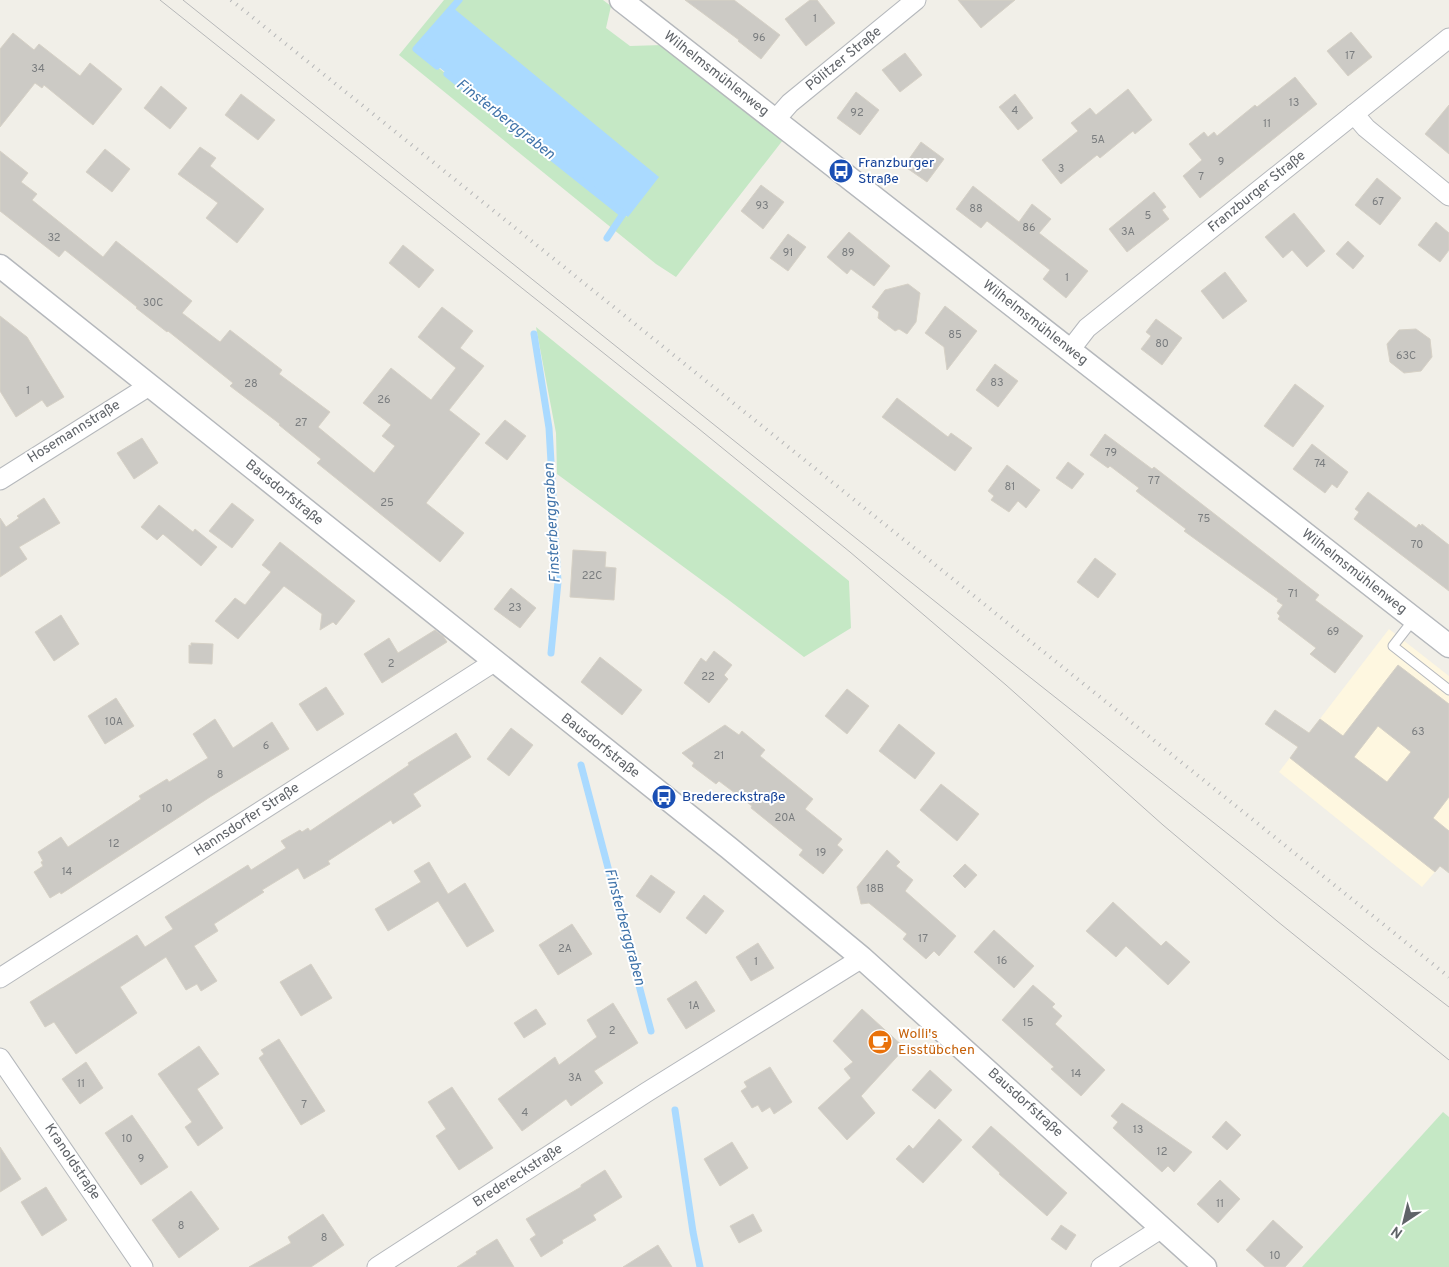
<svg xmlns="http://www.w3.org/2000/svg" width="1449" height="1267" font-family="Overpass,sans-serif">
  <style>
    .commercial { fill: #fef7e0 }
    .green { fill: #c5e8c5; fill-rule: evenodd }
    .water { fill: #aadaff }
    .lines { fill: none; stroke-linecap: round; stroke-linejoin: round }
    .stream { stroke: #aadaff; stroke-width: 7 }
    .building { fill: #cccac5; stroke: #d6d1c6; fill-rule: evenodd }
    .service-casing { stroke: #b5b8bc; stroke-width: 11 }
    .minor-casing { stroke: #b5b8bc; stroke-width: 21 }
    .tertiary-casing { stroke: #b5b8bc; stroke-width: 25 }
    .service { stroke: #fff; stroke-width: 9 }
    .minor { stroke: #fff; stroke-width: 19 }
    .tertiary { stroke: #fff; stroke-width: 22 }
    .tram { stroke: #b6b7b8; stroke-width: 1 }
    .rail { stroke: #b6b7b8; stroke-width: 4; stroke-dasharray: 1 6; stroke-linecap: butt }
    .labels { text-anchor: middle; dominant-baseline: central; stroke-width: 4; stroke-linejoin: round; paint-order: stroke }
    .number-label { font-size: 11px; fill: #7a7d7f }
    .street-label { font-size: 14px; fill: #5f6368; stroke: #fff }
    .transit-label { font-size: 14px; fill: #164399; stroke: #fff; text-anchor: start }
    .food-label { font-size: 14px; fill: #c56008; stroke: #fff; text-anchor: start }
    .water-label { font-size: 15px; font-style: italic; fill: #4174aa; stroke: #fff }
  </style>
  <rect width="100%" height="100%" fill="#f1efe8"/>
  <!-- commercial -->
  <path class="commercial" d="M1389,629L1449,676V873L1440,866L1422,887L1279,772Z"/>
  <!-- green -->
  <g class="green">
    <path d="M444,0H603L611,6L606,28L630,46L662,45L783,140L676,277L656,264L399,55ZM452,8L627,217L416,50Z"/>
    <path d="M536,327L849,581L851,628L804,657L726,598L557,474L556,433Z"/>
    <path d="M1443,1112L1449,1117V1267H1302Z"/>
  </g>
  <!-- water -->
  <path class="water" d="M452,7L659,177L628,217L416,49Z"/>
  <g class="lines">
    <!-- stream -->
    <g class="stream">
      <path d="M437,66L416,49L459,0"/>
      <path d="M447,74L623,214L607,238"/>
      <path d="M534,334L549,428L558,582L551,653"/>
      <path d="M581,765L651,1031"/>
      <path d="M675,1110L693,1232L700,1267"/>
    </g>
  </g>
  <!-- building -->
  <g class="building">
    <path d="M685,0H734L780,35L761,59L738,41L739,40Z"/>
    <path d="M810,0H817L835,23L806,46L785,19Z"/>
    <path d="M958,0H1015L981,28Z"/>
    <path d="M1351,32L1372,57L1348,76L1327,51Z"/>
    <path d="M13,33L34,50L39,44L80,76L90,63L122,89L93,125L44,85L42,88L35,83L0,127V49Z"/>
    <path d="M905,53L922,75L900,92L882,70Z"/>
    <path d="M1295,77L1317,104L1200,198L1183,176L1202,160L1189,144L1204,132L1208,137L1214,132L1217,136L1255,105L1257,107Z"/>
    <path d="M161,86L187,108L170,129L144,108Z"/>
    <path d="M1128,89L1152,120L1135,134L1133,131L1100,158L1097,155L1061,184L1042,160L1078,131L1071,123L1090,108L1096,115Z"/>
    <path d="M856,92L879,110L860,135L837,118Z"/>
    <path d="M241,94L275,120L258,140L225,115Z"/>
    <path d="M1015,94L1033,118L1018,130L999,107Z"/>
    <path d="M1449,105V154L1425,134Z"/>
    <path d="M921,142L944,159L927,182L904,166Z"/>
    <path d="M200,147L216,158L210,166L264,209L237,243L206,218L218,203L178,174Z"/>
    <path d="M105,149L130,169L112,192L86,172Z"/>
    <path d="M0,151L28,173L21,182L37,194L32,200L103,257L116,241L192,301L182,313L220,342L230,330L282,370L279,374L330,412L318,427L374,473L395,446L382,436L391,425L363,403L391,368L431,400L456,368L418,337L442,307L473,331L460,348L484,366L449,410L480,434L426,503L464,533L440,562L317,463L321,459L279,425L280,424L230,386L233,383L168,331L167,332L136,308L137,307L65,250L59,257L0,211Z"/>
    <path d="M1377,178L1401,198L1380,225L1355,205Z"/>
    <path d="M761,185L784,202L763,229L741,211Z"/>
    <path d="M973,186L1019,222L1032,204L1051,219L1039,233L1088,271L1066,298L1043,279L1050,270L987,221L981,228L956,209Z"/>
    <path d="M1154,192L1166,207L1162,210L1169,219L1127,252L1109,229Z"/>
    <path d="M1294,213L1325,251L1307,267L1292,250L1283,258L1265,237Z"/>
    <path d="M1436,222L1449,233V250L1440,262L1418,245Z"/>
    <path d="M849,232L890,266L874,286L851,269L847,274L827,257Z"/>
    <path d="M788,234L806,247L788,271L770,258Z"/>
    <path d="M1348,241L1364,256L1353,269L1336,254Z"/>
    <path d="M403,245L434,270L419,288L389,263Z"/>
    <path d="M1225,272L1247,301L1223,319L1201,291Z"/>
    <path d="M908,284L920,293L916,322L907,334L899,329L895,331L878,318L879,312L872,307L885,290Z"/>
    <path d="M945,306L977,331L947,370L944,347L925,333Z"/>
    <path d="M0,316L27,337L64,397L47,407L42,400L16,417L0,391Z"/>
    <path d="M1156,319L1182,338L1162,365L1141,349L1151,336L1146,332Z"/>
    <path d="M1416,329L1430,339L1432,357L1421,371L1404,373L1390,362L1387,344L1399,330Z"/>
    <path d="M995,364L1018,381L998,407L976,390Z"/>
    <path d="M1295,384L1324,406L1293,447L1264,426Z"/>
    <path d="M897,398L948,437L951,433L972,448L955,471L882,417Z"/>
    <path d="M505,420L526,436L507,460L485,443Z"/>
    <path d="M1105,434L1152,469L1154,467L1319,595L1315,600L1363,636L1335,673L1310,654L1316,648L1278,619L1280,616L1277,613L1283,605L1277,601L1278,599L1184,531L1186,529L1136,491L1139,488L1110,466L1108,468L1090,455Z"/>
    <path d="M142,438L158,463L134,479L117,453Z"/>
    <path d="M1312,444L1348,472L1337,488L1332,484L1325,493L1293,469Z"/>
    <path d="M1068,462L1084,474L1072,489L1056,478Z"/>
    <path d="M1007,465L1040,490L1026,508L1018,501L1009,512L991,500L994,496L988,491Z"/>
    <path d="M1368,492L1416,528L1419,524L1421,526L1422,524L1449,545V591L1354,519L1359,512L1355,509Z"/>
    <path d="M44,498L60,523L19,547L27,559L0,577V518L6,527L19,518L17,516Z"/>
    <path d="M232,503L254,520L232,548L209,531Z"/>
    <path d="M159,505L193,532L195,529L217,547L201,566L163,534L157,540L141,527Z"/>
    <path d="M280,542L355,601L336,625L333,622L320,630L322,614L284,586L238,639L215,621L235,598L245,605L271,572L262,565Z"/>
    <path d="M573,550L606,552L605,567L616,568L614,600L570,597Z"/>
    <path d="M1095,558L1116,574L1098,598L1077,582Z"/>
    <path d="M511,588L536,608L520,628L494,609Z"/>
    <path d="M61,615L79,644L54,661L35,632Z"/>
    <path d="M435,630L443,636L447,642L382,683L364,654L389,638L398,653Z"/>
    <path d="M191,643L213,644L212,664L189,663V645L191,646Z"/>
    <path d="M714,651L732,665L724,675L728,679L709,703L684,683L701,658L706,662Z"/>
    <path d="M600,657L642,690L622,715L581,682Z"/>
    <path d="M1398,665L1449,704V797L1433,818L1449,831V873L1440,866L1435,872L1290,758L1298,747L1265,724L1275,710L1309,733L1320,719L1343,736ZM1378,726L1411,752L1387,782L1354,757Z"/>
    <path d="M326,687L344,714L317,731L299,704Z"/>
    <path d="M847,689L869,706L847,734L825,716Z"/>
    <path d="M116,698L134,726L105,744L88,716Z"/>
    <path d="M215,719L233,748L272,722L289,749L210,797L61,894L60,892L50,898L34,872L43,866L41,862L43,861L38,852L61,837L68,847L141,799L139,796L167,779L169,782L208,758L193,734Z"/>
    <path d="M899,724L935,753L915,779L879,751Z"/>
    <path d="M725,725L739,735L742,731L765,750L760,756L813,799L805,809L842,839L837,845L843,850L823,874L799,855L803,850L751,808L752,806L719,781L716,784L692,766L694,763L682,753Z"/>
    <path d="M511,728L533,745L509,776L487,759Z"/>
    <path d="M456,733L471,757L413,794L421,806L393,824L391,820L328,861L330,864L304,879L298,868L262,890L264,892L214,924L218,931L194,946L217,981L201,991L197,984L186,990L166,957L120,987L137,1013L76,1054L54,1022L45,1027L30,1002L137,935L145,947L173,929L165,917L248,865L251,870L286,848L281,841L300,830L302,832L308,828L310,831L409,765L408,763Z"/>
    <path d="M941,784L979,814L957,841L920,810Z"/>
    <path d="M887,850L900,862L896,866L913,880L905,891L956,936L939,956L934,951L926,959L903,939L907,934L869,903L861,904L857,887Z"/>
    <path d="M429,862L448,894L465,883L494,931L467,947L438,901L388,931L375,909L421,882L414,871Z"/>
    <path d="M965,864L977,875L965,888L953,876Z"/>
    <path d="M651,875L675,892L660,913L636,896Z"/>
    <path d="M704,895L724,911L706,934L686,918Z"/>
    <path d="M1113,902L1161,946L1166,941L1190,962L1168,985L1126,946L1116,957L1086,931Z"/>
    <path d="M572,924L592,954L558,975L539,945Z"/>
    <path d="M994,930L1034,966L1014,988L974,952Z"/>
    <path d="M758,943L774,968L751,981L736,957Z"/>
    <path d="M311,964L332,998L301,1016L280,982Z"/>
    <path d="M696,981L715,1011L686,1029L667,999Z"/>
    <path d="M1033,985L1055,1004L1052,1007L1062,1016L1055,1024L1105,1070L1081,1096L1051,1069L1054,1067L1002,1020Z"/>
    <path d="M613,1003L638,1043L594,1071L603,1083L571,1106L566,1099L522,1131L498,1099L555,1057L559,1065L597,1037L587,1020Z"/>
    <path d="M536,1009L546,1024L524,1038L514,1023Z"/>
    <path d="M862,1009L905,1048L861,1096L875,1113L847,1140L818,1108L851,1078L844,1069L853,1062L833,1041Z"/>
    <path d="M279,1039L325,1111L301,1125L259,1058L264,1054L261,1050Z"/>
    <path d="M199,1046L219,1074L197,1089L223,1128L198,1146L185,1127L192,1122L158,1074Z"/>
    <path d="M86,1062L103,1088L80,1104L62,1079Z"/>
    <path d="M770,1067L792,1102L774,1114L770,1107L762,1112L758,1105L752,1108L741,1091L747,1087L744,1082Z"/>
    <path d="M930,1070L952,1090L935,1109L912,1090Z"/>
    <path d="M452,1087L493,1148L459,1170L436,1136L446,1129L428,1102Z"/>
    <path d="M1122,1103L1192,1152L1174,1172L1168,1166L1162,1172L1113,1128L1118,1122L1111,1116Z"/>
    <path d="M132,1115L168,1167L141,1185L105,1133Z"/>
    <path d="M939,1119L962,1140L923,1183L896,1159L909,1145L913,1149Z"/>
    <path d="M1226,1121L1241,1135L1227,1150L1212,1137Z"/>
    <path d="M991,1126L1067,1193L1047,1216L999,1174L1000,1173L972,1147Z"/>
    <path d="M732,1142L748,1168L720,1186L704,1159Z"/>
    <path d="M0,1147L21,1179L0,1192Z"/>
    <path d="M605,1170L622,1197L593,1215L596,1220L562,1240L563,1243L541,1257L530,1239L536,1235L526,1219L581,1187V1185Z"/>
    <path d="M1220,1180L1240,1199L1218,1223L1197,1204Z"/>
    <path d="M46,1187L67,1220L42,1236L21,1202Z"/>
    <path d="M191,1191L219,1229L179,1258L152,1220Z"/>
    <path d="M323,1214L344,1245L311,1267H249L291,1243L288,1237Z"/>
    <path d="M753,1214L762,1231L739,1243L730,1226Z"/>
    <path d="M1273,1220L1303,1247L1285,1267H1265L1246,1250Z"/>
    <path d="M1061,1225L1076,1235L1066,1250L1051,1239Z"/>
    <path d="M497,1239L514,1267H457L477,1254L476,1252Z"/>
    <path d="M658,1245L672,1267H623Z"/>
  </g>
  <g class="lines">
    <defs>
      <path id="service" d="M1414,619L1393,646L1449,690"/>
      <g id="minor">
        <path d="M1354,114L1366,128L1449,196"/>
        <path d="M775,120L790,103L916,0"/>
        <path d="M1070,350L1087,328L1449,38"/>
        <path d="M0,480L149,386"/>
        <path d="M0,978L494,662"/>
        <path d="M0,1058L143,1267"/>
        <path d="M377,1267L647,1092L862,958"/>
        <path d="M1101,1267L1162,1228"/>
      </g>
      <g id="tertiary">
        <path d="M621,0L1449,646"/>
        <path d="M0,266L729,848L862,958L1205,1267"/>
      </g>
    </defs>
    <!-- service casing -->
    <use href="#service" class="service-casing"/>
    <!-- minor casing -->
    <use href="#minor" class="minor-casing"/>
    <!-- tertiary casing -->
    <use href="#tertiary" class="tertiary-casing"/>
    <!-- service -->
    <use href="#service" class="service"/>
    <!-- minor -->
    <use href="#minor" class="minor"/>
    <!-- tertiary -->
    <use href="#tertiary" class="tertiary"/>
    <!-- tram -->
    <g class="tram">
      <path d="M160,0L699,429L850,552L1006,685L1163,825L1277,921L1449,1060"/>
      <path d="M183,0L1017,667L1372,948L1449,1007"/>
    </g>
    <!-- rail -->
    <path class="rail" d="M231,0L1449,977"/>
  </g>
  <!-- icons -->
  <defs>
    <symbol id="bus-disc" viewBox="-11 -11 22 22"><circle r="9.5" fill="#1a4fb4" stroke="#fff"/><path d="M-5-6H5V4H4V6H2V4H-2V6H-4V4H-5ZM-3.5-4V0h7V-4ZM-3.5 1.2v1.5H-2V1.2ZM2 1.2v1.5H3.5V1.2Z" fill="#fff"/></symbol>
    <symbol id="cafe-disc" viewBox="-11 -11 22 22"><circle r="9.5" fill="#e8710a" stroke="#fff"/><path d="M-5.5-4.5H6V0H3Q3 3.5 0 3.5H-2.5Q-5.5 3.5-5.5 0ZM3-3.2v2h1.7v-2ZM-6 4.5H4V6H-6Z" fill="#fff"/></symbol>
  </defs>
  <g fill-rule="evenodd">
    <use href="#bus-disc" x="827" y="157" width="28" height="28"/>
    <use href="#bus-disc" x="650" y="783" width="28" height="28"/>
    <use href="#cafe-disc" x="866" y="1028" width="28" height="28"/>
  </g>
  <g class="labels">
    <!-- number labels -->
    <g class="number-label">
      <text x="815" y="19">1</text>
      <text x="759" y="38">96</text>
      <text x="1350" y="56">17</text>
      <text x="38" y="69">34</text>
      <text x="1294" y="103">13</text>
      <text x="1015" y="111">4</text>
      <text x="857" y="113">92</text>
      <text x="1267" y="124">11</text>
      <text x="1098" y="140">5A</text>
      <text x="1221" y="162">9</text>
      <text x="1061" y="169">3</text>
      <text x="1201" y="177">7</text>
      <text x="1378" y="202">67</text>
      <text x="762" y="206">93</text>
      <text x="976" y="209">88</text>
      <text x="1148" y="216">5</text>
      <text x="1029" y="228">86</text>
      <text x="1128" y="232">3A</text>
      <text x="54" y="238">32</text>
      <text x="788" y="253">91</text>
      <text x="848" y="253">89</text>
      <text x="1067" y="278">1</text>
      <text x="153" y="303">30C</text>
      <text x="955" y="335">85</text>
      <text x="1162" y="344">80</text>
      <text x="1406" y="356">63C</text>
      <text x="997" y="383">83</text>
      <text x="251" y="384">28</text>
      <text x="28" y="391">1</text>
      <text x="384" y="400">26</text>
      <text x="301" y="423">27</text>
      <text x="1111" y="453">79</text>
      <text x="1320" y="464">74</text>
      <text x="1154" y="481">77</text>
      <text x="1010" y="487">81</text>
      <text x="387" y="503">25</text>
      <text x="1204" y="519">75</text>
      <text x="1417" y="545">70</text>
      <text x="592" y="576">22C</text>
      <text x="1293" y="594">71</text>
      <text x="515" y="608">23</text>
      <text x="1333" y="632">69</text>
      <text x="391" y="664">2</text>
      <text x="708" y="677">22</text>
      <text x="114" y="722">10A</text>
      <text x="1418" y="732">63</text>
      <text x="266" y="746">6</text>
      <text x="719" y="756">21</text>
      <text x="220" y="775">8</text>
      <text x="167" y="809">10</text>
      <text x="785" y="818">20A</text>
      <text x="114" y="844">12</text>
      <text x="821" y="853">19</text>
      <text x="67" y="872">14</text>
      <text x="875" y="889">18B</text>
      <text x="923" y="939">17</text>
      <text x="565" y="949">2A</text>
      <text x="1002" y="961">16</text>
      <text x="756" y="962">1</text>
      <text x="694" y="1006">1A</text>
      <text x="1028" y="1023">15</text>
      <text x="612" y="1031">2</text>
      <text x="1076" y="1074">14</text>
      <text x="575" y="1078">3A</text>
      <text x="81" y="1084">11</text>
      <text x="304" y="1105">7</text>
      <text x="525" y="1113">4</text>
      <text x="1138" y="1130">13</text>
      <text x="127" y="1139">10</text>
      <text x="1162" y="1152">12</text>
      <text x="141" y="1159">9</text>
      <text x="1220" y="1204">11</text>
      <text x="181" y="1226">8</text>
      <text x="324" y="1238">8</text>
      <text x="1275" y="1256">10</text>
    </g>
    <!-- street labels -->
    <g class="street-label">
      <text transform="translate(844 59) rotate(-39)">Pölitzer Straße</text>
      <text transform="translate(716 74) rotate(38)">Wilhelmsmühlenweg</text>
      <text transform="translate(1257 192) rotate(-39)">Franzburger Straße</text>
      <text transform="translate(1035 323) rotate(38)">Wilhelmsmühlenweg</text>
      <text transform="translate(74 432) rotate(-32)">Hosemannstraße</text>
      <text transform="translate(284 493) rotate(39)">Bausdorfstraße</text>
      <text transform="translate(1354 572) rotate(38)">Wilhelmsmühlenweg</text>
      <text transform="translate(600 746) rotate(38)">Bausdorfstraße</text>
      <text transform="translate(247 820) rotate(-33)">Hannsdorfer Straße</text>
      <text transform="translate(1025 1103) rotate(42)">Bausdorfstraße</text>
      <text transform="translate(72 1162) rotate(56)">Kranoldstraße</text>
      <text transform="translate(518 1176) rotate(-33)">Bredereckstraße</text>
    </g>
    <!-- transit labels -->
    <g class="transit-label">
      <text x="858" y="163">Franzburger<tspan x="858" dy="16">Straße</tspan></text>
      <text x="682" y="797">Bredereckstraße</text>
    </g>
    <!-- food labels -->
    <g class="food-label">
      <text x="898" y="1034">Wolli's<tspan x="898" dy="16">Eisstübchen</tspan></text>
    </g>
    <!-- water labels -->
    <g class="water-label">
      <text transform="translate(505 120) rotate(38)">Finsterberggraben</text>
      <text transform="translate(553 523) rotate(-93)">Finsterberggraben</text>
      <text transform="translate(624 927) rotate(75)">Finsterberggraben</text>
    </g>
  </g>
  <!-- north arrow -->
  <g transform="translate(1404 1222) rotate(215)" stroke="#ffffff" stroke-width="4" paint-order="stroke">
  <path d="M0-4L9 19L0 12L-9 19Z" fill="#5f6368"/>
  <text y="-8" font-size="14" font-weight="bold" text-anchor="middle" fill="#5f6368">N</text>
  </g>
</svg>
